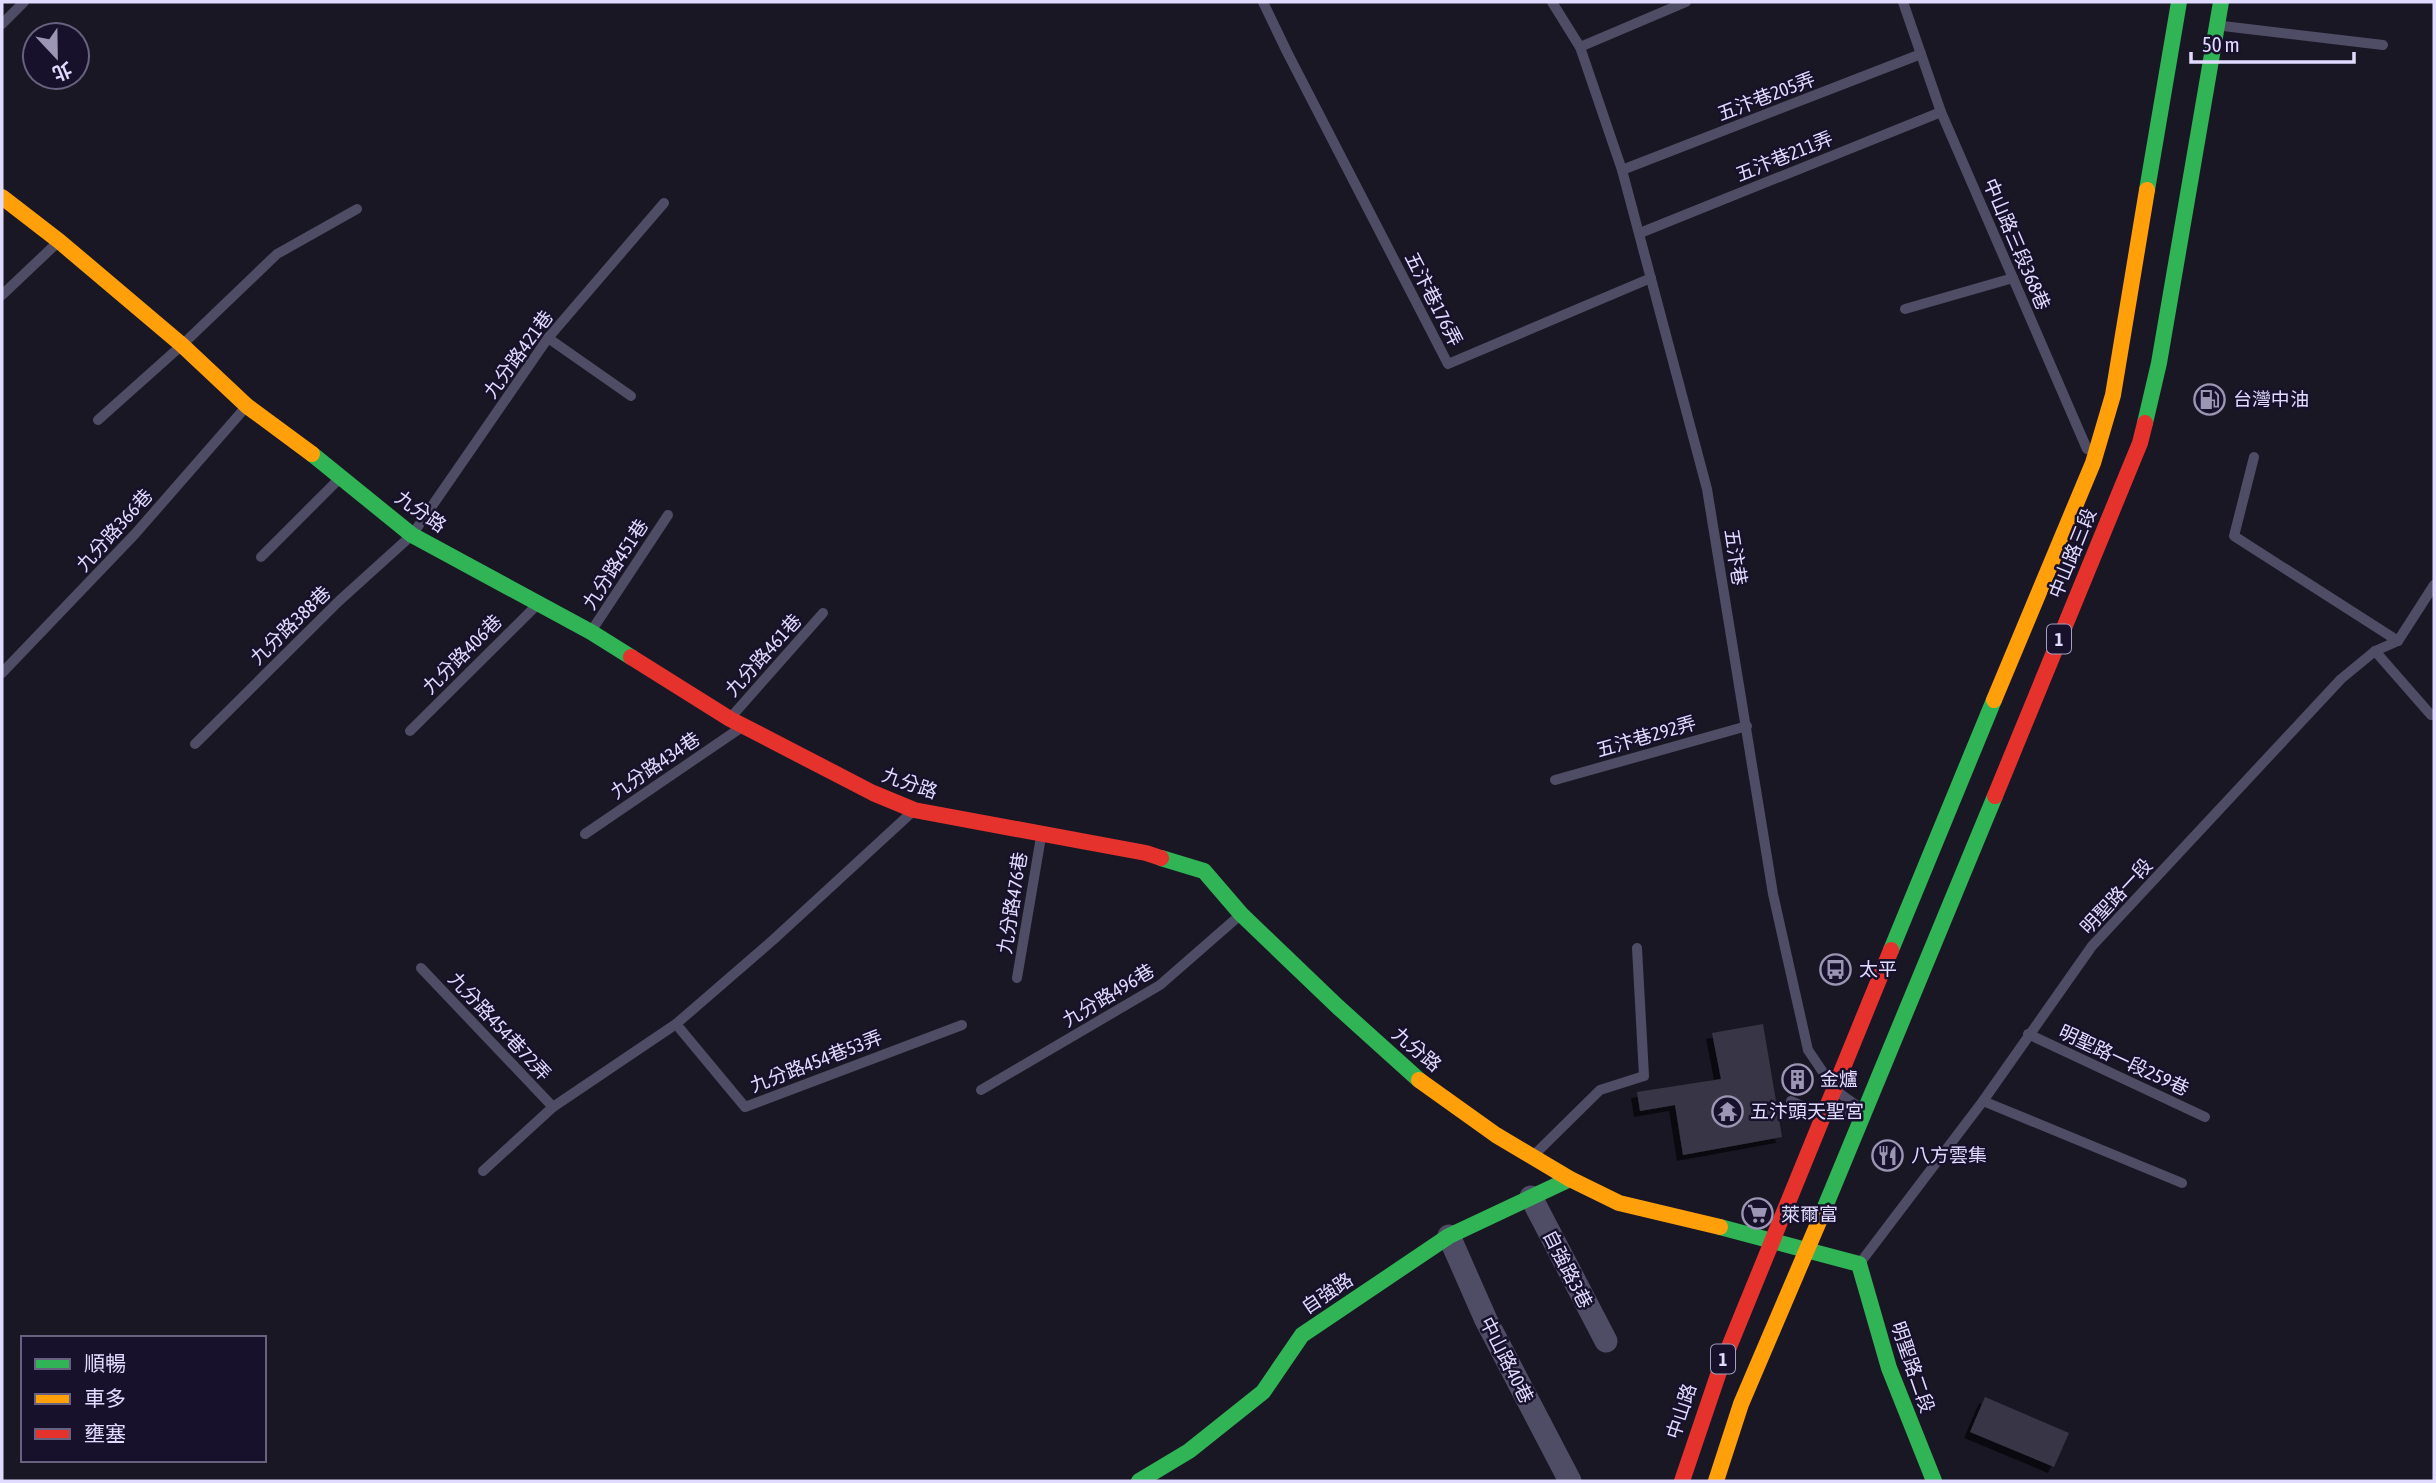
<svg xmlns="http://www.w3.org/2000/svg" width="2436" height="1483" font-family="'Asap Condensed','Noto Sans TC',sans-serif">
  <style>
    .building { fill: #393546; filter: url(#shadow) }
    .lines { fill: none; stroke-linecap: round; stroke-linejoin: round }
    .lane { stroke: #4f4c65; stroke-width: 10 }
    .street { stroke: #4f4c65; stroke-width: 23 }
    .fast { stroke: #30b455; stroke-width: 16 }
    .slow { stroke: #ff9f0a; stroke-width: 16 }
    .jam { stroke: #e5322d; stroke-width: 16 }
    .labels { text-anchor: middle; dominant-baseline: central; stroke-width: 5; stroke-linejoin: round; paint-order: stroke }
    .shield { fill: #17112b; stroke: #a49ebf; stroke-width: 2 }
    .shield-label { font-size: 18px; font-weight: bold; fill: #e1dbff }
    .street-label { font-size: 19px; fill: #e1dbff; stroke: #17112b }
    .poi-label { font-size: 19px; fill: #e1dbff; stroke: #17112b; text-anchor: start }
  </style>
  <defs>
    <filter id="shadow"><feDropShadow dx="-6" dy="6" stdDeviation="0" flood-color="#0009"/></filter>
  </defs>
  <rect width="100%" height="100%" fill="#1a1725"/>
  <!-- building -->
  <g class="building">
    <path d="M1763,1024L1782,1137L1683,1155L1675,1105L1640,1111L1637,1092L1721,1079L1712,1033Z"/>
    <path d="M1985,1397L2069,1433L2054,1467L1970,1432Z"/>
  </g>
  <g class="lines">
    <!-- lane -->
    <g class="lane">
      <path d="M1263,2L1287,52L1448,364L1651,278"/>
      <path d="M1552,2L1580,47L1622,170L1707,489L1773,894L1808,1050L1835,1090L1863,1110"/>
      <path d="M1903,2L1941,112L2087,449"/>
      <path d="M2,24L24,2"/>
      <path d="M2223,26L2383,45"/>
      <path d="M1580,47L1686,2"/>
      <path d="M1622,170L1921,54"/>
      <path d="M1640,233L1941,112"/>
      <path d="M2,295L57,243"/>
      <path d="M1905,309L2013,278"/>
      <path d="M548,338L631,396"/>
      <path d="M98,420L182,345L277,254L357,209"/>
      <path d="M2254,457L2234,536L2398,641"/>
      <path d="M261,557L340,478"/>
      <path d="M592,630L668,515"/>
      <path d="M2375,651L2431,715L2434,714"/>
      <path d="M2,673L135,534L245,408"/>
      <path d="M732,716L823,613"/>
      <path d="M410,731L537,605"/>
      <path d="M195,744L339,601L412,535L548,338L664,203"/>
      <path d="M1555,780L1747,726"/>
      <path d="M585,834L739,729"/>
      <path d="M421,968L553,1107"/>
      <path d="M1017,978L1041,837"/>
      <path d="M676,1024L745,1107L962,1025"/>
      <path d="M2028,1034L2205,1117"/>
      <path d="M981,1090L1160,985L1239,916"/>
      <path d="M1791,1101L1824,1115L1860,1112"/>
      <path d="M1983,1101L2182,1183"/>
      <path d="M1534,1155L1600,1090L1644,1076L1637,948"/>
      <path d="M483,1171L553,1107L676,1024L773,940L910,814"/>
      <path d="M1860,1263L1983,1101L2092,946L2341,679L2375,651L2398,641L2434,585"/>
    </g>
    <!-- street -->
    <g class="street">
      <path d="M1531,1197L1606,1341"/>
      <path d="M1449,1236L1486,1320L1570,1481"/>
    </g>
    <!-- fast -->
    <g class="fast">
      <path d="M2147,190L2179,2"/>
      <path d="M2145,423L2159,363L2221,2"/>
      <path d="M312,454L412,535L591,632L631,657"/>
      <path d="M1161,858L1204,871L1241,914L1338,1007L1419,1080"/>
      <path d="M1891,950L1994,700"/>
      <path d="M1820,1219L1995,796"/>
      <path d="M1720,1227L1859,1264L1889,1368L1934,1481"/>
      <path d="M1139,1481L1189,1451L1263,1392L1302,1335L1449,1236L1570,1179"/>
    </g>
    <!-- slow -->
    <g class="slow">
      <path d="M2,197L59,241L182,345L247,406L312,454"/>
      <path d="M1994,700L2093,463L2113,395L2147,190"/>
      <path d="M1419,1080L1496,1135L1570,1179L1619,1203L1720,1227"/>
      <path d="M1716,1481L1741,1404L1820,1219"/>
    </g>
    <!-- jam -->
    <g class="jam">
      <path d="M631,657L730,719L873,793L914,810L1146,853L1161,858"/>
      <path d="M1995,796L2140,443L2145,423"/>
      <path d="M1682,1481L1720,1369L1891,950"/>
    </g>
  </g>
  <!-- icons -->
  <defs>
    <symbol id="fuel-ring" viewBox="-11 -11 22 22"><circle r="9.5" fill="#17112b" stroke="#9b96b3" stroke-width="1.5"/><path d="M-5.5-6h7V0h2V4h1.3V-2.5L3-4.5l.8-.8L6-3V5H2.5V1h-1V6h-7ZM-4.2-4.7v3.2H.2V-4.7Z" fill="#9b96b3"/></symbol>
    <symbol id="bus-ring" viewBox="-11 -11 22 22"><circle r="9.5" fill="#17112b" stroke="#9b96b3" stroke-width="1.5"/><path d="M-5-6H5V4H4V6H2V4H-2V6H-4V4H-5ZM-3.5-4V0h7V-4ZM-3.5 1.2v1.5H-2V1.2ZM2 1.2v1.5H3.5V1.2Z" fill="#9b96b3"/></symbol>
    <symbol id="building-ring" viewBox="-11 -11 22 22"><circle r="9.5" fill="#17112b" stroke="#9b96b3" stroke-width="1.5"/><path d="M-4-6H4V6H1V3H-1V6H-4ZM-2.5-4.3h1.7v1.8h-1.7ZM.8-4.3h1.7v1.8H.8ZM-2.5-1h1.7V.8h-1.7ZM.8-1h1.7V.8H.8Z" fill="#9b96b3"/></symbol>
    <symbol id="temple-ring" viewBox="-11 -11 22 22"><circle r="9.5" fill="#17112b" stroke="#9b96b3" stroke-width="1.5"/><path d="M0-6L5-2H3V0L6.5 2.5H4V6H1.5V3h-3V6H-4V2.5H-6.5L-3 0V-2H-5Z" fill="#9b96b3"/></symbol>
    <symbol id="restaurant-ring" viewBox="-11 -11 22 22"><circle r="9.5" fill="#17112b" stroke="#9b96b3" stroke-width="1.5"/><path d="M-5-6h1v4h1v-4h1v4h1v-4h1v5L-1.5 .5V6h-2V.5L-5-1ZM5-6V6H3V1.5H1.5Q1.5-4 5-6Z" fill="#9b96b3"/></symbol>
    <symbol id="supermarket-ring" viewBox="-11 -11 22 22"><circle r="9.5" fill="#17112b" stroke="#9b96b3" stroke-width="1.5"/><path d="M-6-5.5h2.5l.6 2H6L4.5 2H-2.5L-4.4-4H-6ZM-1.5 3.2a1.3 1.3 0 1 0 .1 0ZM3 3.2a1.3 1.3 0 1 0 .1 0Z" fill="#9b96b3"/></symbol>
  </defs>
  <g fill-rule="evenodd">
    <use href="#fuel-ring" x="2192" y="382" width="35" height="35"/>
    <use href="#bus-ring" x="1818" y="952" width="35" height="35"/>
    <use href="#building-ring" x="1780" y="1062" width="35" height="35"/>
    <use href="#temple-ring" x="1710" y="1094" width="35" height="35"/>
    <use href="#restaurant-ring" x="1870" y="1138" width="35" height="35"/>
    <use href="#supermarket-ring" x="1740" y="1196" width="35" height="35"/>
  </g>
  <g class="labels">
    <!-- shield labels -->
    <g class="shield">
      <rect x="2047" y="624.5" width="24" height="29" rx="5"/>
      <rect x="1711" y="1344.5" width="24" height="29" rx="5"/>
    </g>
    <g class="shield-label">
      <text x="2059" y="639">1</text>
      <text x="1723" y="1359">1</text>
    </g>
    <!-- street labels -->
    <g class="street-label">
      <text transform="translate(1766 96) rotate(-21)">五汴巷205弄</text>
      <text transform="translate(1784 156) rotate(-22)">五汴巷211弄</text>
      <text transform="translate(2017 244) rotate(67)">中山路三段368巷</text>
      <text transform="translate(1434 299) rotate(63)">五汴巷176弄</text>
      <text transform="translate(518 354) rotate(-54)">九分路421巷</text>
      <text transform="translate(421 511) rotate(35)">九分路</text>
      <text transform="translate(114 530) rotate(-48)">九分路366巷</text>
      <text transform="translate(2072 553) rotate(-68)">中山路三段</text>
      <text transform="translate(1736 557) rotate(81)">五汴巷</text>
      <text transform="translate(615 564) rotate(-57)">九分路451巷</text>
      <text transform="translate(290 625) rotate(-44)">九分路388巷</text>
      <text transform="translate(462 654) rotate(-45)">九分路406巷</text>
      <text transform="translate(763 655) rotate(-48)">九分路461巷</text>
      <text transform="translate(1646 736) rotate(-16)">五汴巷292弄</text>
      <text transform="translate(655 765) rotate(-34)">九分路434巷</text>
      <text transform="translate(910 783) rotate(19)">九分路</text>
      <text transform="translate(2116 896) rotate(-47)">明聖路一段</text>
      <text transform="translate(1012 903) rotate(-81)">九分路476巷</text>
      <text transform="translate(1108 995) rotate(-31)">九分路496巷</text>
      <text transform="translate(500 1026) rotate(47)">九分路454巷72弄</text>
      <text transform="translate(1417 1049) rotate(40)">九分路</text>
      <text transform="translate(2124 1060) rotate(25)">明聖路一段259巷</text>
      <text transform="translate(816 1061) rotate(-21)">九分路454巷53弄</text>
      <text transform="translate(1568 1269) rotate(63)">自強路3巷</text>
      <text transform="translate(1327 1293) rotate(-34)">自強路</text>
      <text transform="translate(1507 1360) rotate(63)">中山路40巷</text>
      <text transform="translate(1913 1367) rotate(71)">明聖路二段</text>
      <text transform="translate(1681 1411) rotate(-72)">中山路</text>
    </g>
    <!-- poi labels -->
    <g class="poi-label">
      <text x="2233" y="399">台灣中油</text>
      <text x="1859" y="969">太平</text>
      <text x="1820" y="1079">金爐</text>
      <text x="1750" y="1111">五汴頭天聖宮</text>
      <text x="1911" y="1155">八方雲集</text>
      <text x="1781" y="1214">萊爾富</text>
    </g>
  </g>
  <!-- border -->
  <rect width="2436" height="1483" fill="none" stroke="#e1dbff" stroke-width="7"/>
  <!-- legend -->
  <rect x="21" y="1336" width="245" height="126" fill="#17112b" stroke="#686280" stroke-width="2"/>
  <rect x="35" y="1359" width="35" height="10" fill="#30b455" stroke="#686280" stroke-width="2"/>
  <text x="84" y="1371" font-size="21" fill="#e1dbff">順暢</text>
  <rect x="35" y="1394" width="35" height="10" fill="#ff9f0a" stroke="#686280" stroke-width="2"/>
  <text x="84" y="1406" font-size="21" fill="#e1dbff">車多</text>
  <rect x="35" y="1429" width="35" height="10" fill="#e5322d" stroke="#686280" stroke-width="2"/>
  <text x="84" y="1441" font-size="21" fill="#e1dbff">壅塞</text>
  <!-- north arrow -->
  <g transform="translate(56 56) rotate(158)"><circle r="33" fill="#17112b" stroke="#686280" stroke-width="2"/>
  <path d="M0-5L12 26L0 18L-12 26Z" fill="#9b96b3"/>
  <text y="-10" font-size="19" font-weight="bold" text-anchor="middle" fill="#e1dbff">北</text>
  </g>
  <!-- scale -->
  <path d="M2191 52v10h163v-10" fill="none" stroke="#e1dbff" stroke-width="3.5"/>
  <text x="2202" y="52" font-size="21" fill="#e1dbff" stroke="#17112b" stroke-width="5" paint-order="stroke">50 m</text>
</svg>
